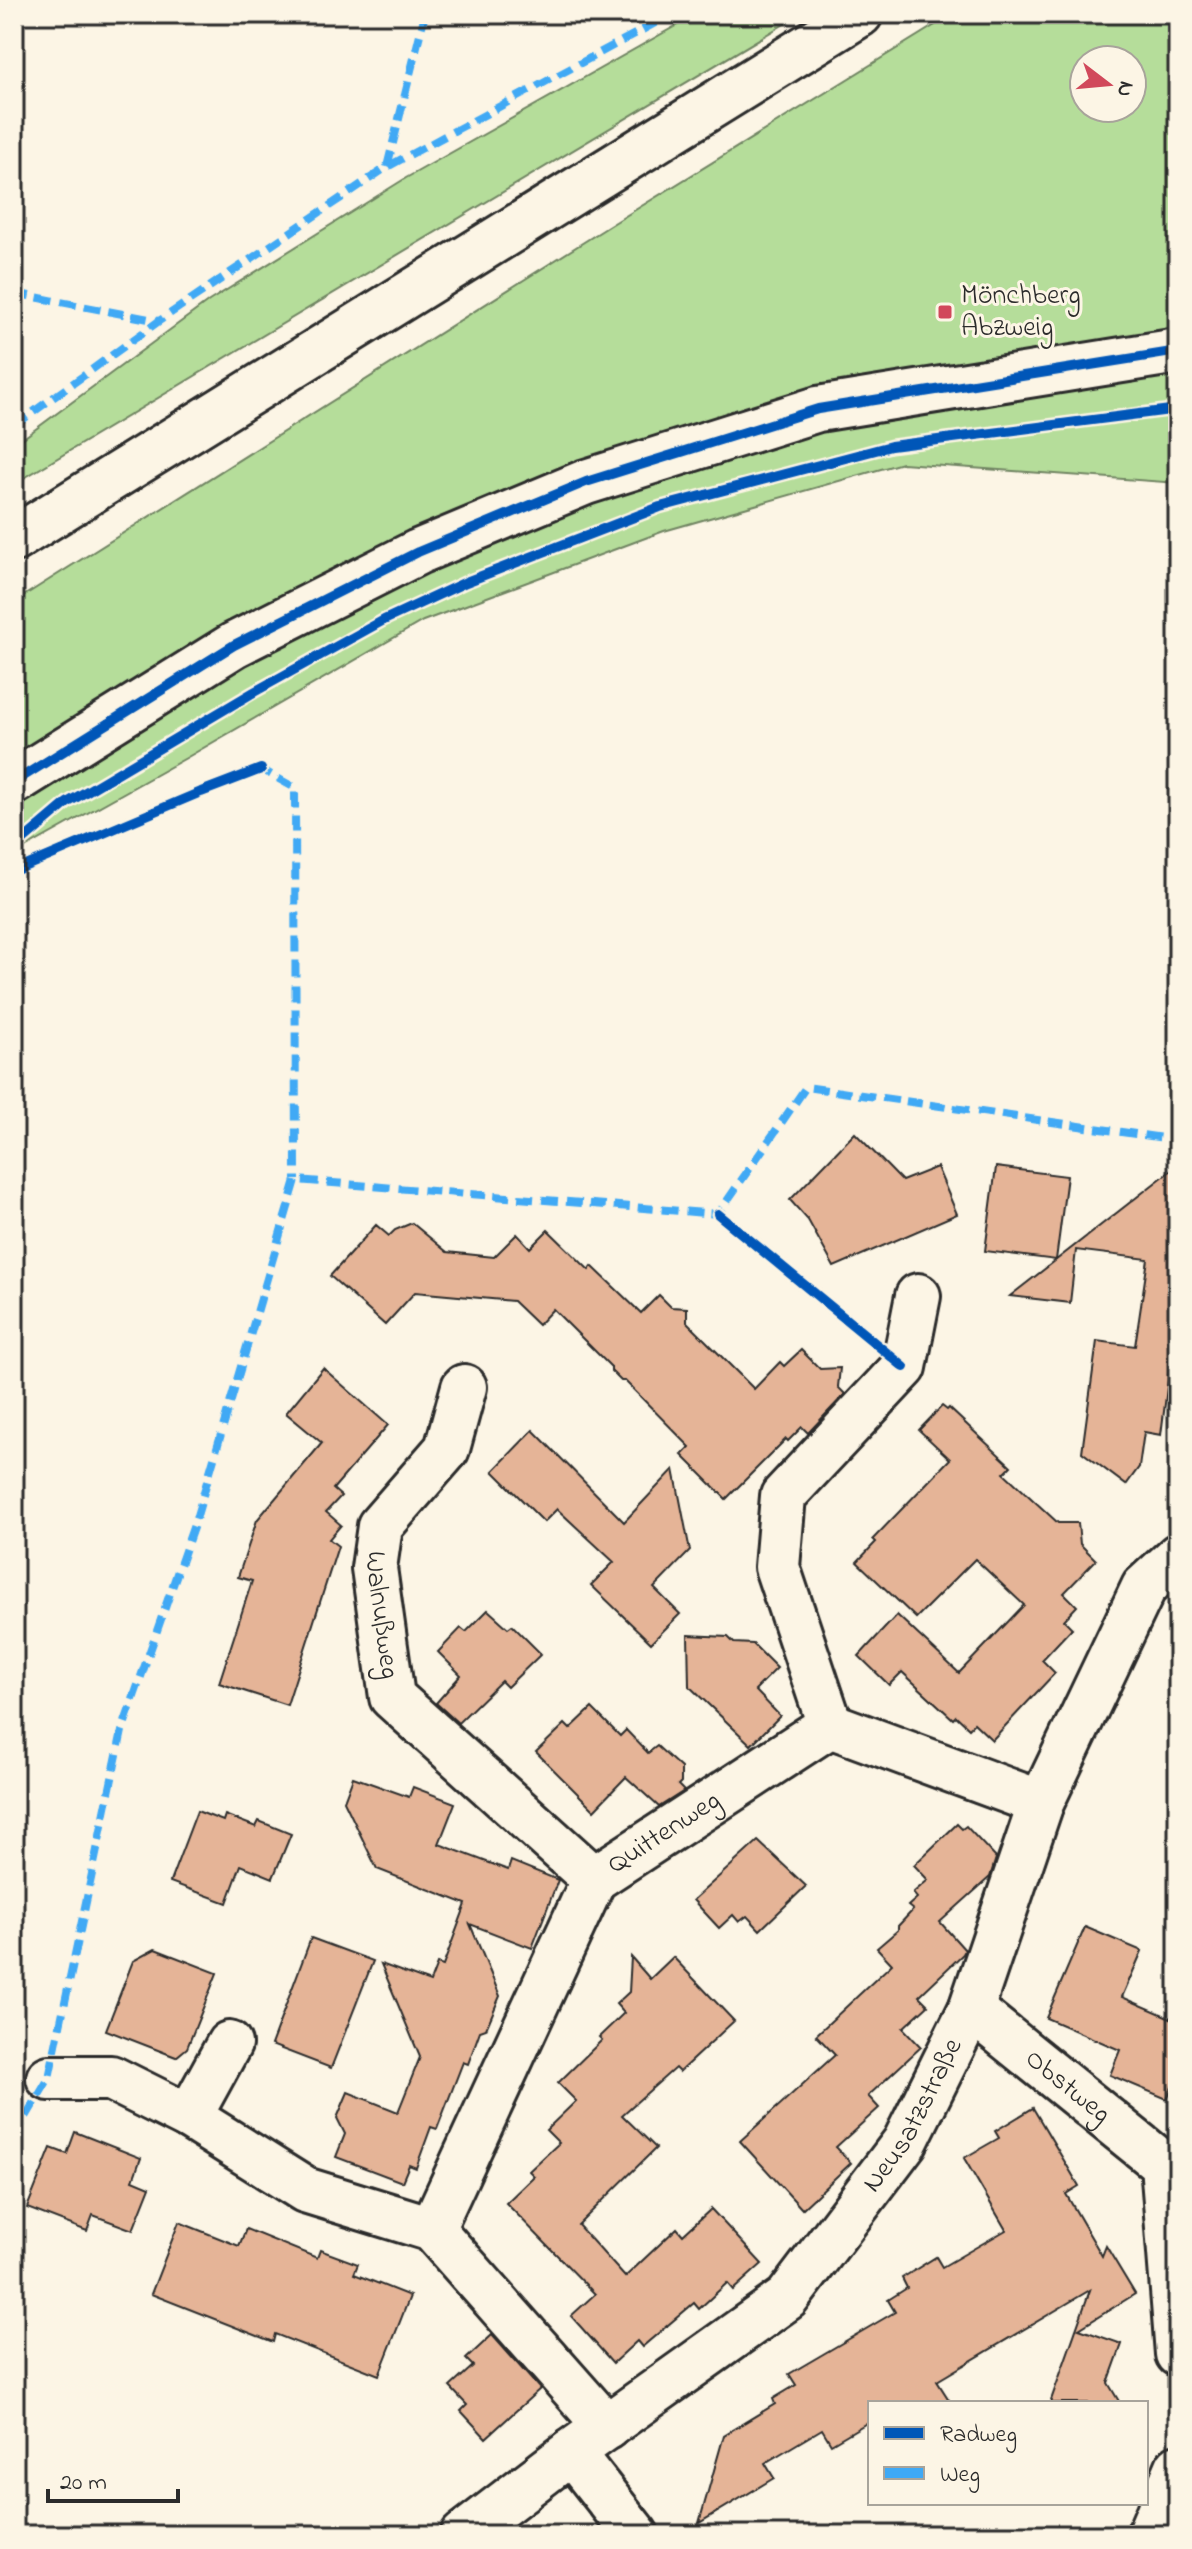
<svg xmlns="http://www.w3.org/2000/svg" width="1192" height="2549" font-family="'Indie Flower',sans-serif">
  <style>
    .green { fill: #b5dd9a; stroke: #708462; stroke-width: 2; fill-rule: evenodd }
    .building { fill: #e5b497; stroke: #2b2b2b; stroke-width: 2 }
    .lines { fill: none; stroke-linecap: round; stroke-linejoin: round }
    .street-casing { stroke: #2b2b2b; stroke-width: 50 }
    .secondary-casing { stroke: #2b2b2b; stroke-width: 50 }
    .primary-casing { stroke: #2b2b2b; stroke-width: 50 }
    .street { stroke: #fcf5e5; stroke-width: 44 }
    .secondary { stroke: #fcf5e5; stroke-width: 44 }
    .primary { stroke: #fcf5e5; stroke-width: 44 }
    .quiet { stroke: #3fa9f5; stroke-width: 8; stroke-dasharray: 16 8; stroke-linecap: butt }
    .cycleway-casing { stroke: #fcf5e5; stroke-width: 15 }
    .cycleway { stroke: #0057b8; stroke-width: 10 }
    .poi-dot { fill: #d1495b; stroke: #fcf5e5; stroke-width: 3 }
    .labels { text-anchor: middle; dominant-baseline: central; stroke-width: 6; stroke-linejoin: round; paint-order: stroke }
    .poi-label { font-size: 28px; fill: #2b2b2b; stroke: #fcf5e5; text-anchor: start }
    .street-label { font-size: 28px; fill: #2b2b2b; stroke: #fcf5e5 }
  </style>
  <rect width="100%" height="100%" fill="#fcf5e5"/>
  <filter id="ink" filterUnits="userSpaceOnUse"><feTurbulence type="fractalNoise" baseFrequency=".0125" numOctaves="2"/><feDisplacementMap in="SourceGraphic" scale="16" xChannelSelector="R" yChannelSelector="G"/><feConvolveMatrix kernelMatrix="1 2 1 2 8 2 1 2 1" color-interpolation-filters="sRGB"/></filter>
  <g filter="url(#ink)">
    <!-- green -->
    <g class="green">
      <path d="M697,14H801L14,484V445L209,301L406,178Z"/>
      <path d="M953,14H1178V483L902,463L664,531L423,621L186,758L14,854V602L614,223ZM1084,60H1132V108H1084Z"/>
    </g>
    <!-- building -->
    <g class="building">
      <path d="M855,1133L902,1181L937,1167L957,1214L834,1267L808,1220L790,1200Z"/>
      <path d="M1178,1165V1301L1161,1435L1144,1432L1139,1467L1126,1485L1082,1452L1097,1341L1135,1346L1148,1259L1076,1250L1070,1303L1010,1296Z"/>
      <path d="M996,1167L1067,1176L1056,1260L985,1251Z"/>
      <path d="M412,1223L447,1252L494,1257L517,1234L530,1248L548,1230L589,1270L592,1266L641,1313L659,1295L671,1307L687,1308V1322L754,1389L780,1362L784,1366L801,1350L820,1369L840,1368L838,1387L845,1394L808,1433L802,1427L788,1441L786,1439L726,1499L682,1455L690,1447L625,1381H621L611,1371V1367L553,1309L538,1325L513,1301L415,1292L385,1325L330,1276L376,1225L389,1236L395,1230Z"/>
      <path d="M323,1368L388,1425L333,1489L341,1496L326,1512L341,1525L329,1539L338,1546L287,1705L219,1683L252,1581L238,1577L257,1520L322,1443L286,1413Z"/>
      <path d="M942,1406L947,1410L949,1408L1011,1466L1004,1473L1058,1523H1078L1080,1544L1096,1560L1064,1593L1077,1606L1064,1620L1072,1628L1042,1660L1055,1673L992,1740L974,1723L969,1728L956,1716L953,1719L902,1672L889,1685L859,1656L897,1615L959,1673L1024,1605L975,1559L916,1618L857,1562L876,1542L873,1539L950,1459L919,1430Z"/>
      <path d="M533,1430L624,1522L674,1469L690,1551L654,1588L680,1614L651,1643L591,1585L614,1562L557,1509L544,1522L493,1471Z"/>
      <path d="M488,1610L508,1628L512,1625L541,1654L507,1687L501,1681L458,1723L436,1703L461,1675L438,1652L461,1628L466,1632Z"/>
      <path d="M688,1635L728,1637L734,1643L753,1644L777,1668L755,1690L780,1716L751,1745L689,1686Z"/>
      <path d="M592,1708L620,1736L626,1730L648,1753L657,1746L681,1768V1782L678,1785L684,1791L659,1807L626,1777L594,1810L536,1752L565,1724L570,1729Z"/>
      <path d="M353,1777L409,1797L413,1787L455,1803L439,1844L508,1870L511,1861L558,1880L532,1948L470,1924L500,1996L486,2029L480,2031L468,2064L463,2062L437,2129L431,2127L416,2168L409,2165L402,2182L336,2157L345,2134L337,2118L348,2092L398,2112L420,2057L381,1964L430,1982L437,1964L443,1966L466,1904L377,1869L344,1801Z"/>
      <path d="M197,1811L223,1821L225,1815L256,1827L259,1821L291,1834L273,1878L241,1865L227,1903L170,1882Z"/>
      <path d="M957,1824L962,1829L966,1826L996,1858L990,1877L940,1922L965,1950L963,1954L919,1996L928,2005L903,2028L921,2047L868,2096L879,2108L836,2147L851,2163L802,2209L740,2141L835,2055L816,2035L892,1964L877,1948L898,1930V1926L913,1910L908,1906L917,1898L913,1893L928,1880L914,1865Z"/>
      <path d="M758,1841L806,1886L760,1930L747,1916L739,1922L733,1915L719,1928L693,1900Z"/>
      <path d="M1085,1927L1142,1951L1122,1997L1173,2019L1178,2031V2073L1167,2099L1110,2075L1120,2050L1046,2018Z"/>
      <path d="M311,1938L373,1961L331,2068L271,2045Z"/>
      <path d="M155,1949L217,1973L187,2048L176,2057L106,2030L133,1961Z"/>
      <path d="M631,1957L650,1979L673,1957L734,2021L679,2072L675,2068L622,2115L656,2148L578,2225L625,2277L677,2228L683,2235L711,2209L762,2264L733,2290L727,2283L699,2309L694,2303L642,2347L637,2341L613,2363L571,2316L595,2294L506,2203L534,2176L529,2171L559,2143L546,2130L576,2101L558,2083L602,2040L599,2037L624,2013L616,2004L629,1992Z"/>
      <path d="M1033,2108L1079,2186L1066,2194L1102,2256L1106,2246L1135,2294L1079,2329L1122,2344L1108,2383L1120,2403H1050L1090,2290L937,2381L951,2403H870V2421L831,2444L822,2429L765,2463L774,2478L699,2523L724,2435L775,2404L773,2399L796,2385L789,2374L895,2312L888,2300L907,2288L902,2278L936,2257L942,2267L1006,2230L964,2158L999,2138L995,2131Z"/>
      <path d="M75,2132L141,2158L133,2180L150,2187L133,2230L93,2215L87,2231L27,2208L51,2148L67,2154Z"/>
      <path d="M179,2222L239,2246L246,2229L317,2258L320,2250L358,2264L354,2274L410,2296L379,2375L275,2334L273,2342L151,2294Z"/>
      <path d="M492,2335L540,2389L486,2438L461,2411L467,2405L450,2387L473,2366L466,2359Z"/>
    </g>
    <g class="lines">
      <defs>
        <g id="street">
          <path id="s1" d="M464,1387L447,1449L380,1526L374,1568L392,1697L594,1879"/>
          <path d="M830,1725L777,1567L783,1496L904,1367L918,1296"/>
          <path id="s2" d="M971,2009L1163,2164L1178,2354"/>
          <path d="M49,2078H111L189,2117L305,2190L432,2229"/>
          <path d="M189,2117L229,2044"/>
          <path id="s3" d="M607,2427L432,2229L594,1879L830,1725L1041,1803"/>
          <path d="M571,2452L636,2535"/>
          <path id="s4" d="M463,2535L571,2452L787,2298L905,2142L971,2009L1041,1803L1144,1587L1178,1556"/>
          <path d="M1149,2535L1178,2467"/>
        </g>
        <path id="secondary" d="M14,782L234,645L418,552L586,482L818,409L1178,351"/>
        <path id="primary" d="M14,539L860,14"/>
      </defs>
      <!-- street casing -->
      <use href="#street" class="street-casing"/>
      <!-- secondary casing -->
      <use href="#secondary" class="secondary-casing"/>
      <!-- primary casing -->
      <use href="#primary" class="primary-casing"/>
      <!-- street -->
      <use href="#street" class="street"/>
      <!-- secondary -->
      <use href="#secondary" class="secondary"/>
      <!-- primary -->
      <use href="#primary" class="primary"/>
      <!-- quiet -->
      <g class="quiet">
        <path d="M387,167L425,14"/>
        <path d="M14,293L159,321"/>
        <path d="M14,426L159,321L387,167L672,14"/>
        <path d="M257,771L261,769L295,788L296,1180"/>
        <path d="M14,2137L49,2078L122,1731L196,1519L296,1180L718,1214L806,1087L1178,1140"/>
      </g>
      <defs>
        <g id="cycleway">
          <path d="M14,782L234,645L418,552L586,482L818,409L1178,351"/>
          <path d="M14,848L67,803L254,692L384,620L466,582L660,507L891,446L1178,409"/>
          <path d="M14,871L201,792L261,769"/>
          <path d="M718,1214L904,1367"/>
        </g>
      </defs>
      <!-- cycleway casing -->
      <use href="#cycleway" class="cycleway-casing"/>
      <!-- cycleway -->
      <use href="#cycleway" class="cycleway"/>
    </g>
  </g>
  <!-- markers -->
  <rect class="poi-dot" x="937" y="304" width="16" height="16" rx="4"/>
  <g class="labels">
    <!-- poi labels -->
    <g class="poi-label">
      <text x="961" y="296">Mönchberg<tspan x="961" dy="32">Abzweig</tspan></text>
    </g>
    <!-- street labels -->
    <g class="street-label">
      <text stroke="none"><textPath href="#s1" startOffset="256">Walnußweg</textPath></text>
      <text stroke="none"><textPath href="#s3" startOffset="734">Quittenweg</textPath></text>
      <text stroke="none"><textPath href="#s2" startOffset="124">Obstweg</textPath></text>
      <text stroke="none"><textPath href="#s4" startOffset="624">Neusatzstraße</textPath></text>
    </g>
  </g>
  <!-- margin -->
  <rect width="1192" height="2549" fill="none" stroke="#fcf5e5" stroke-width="48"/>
  <rect x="24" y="24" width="1144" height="2501" fill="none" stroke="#2b2b2b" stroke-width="3" filter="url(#ink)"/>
  <!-- legend -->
  <rect x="868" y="2401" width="280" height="104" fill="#fcf5e5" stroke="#a8a49b" stroke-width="2"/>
  <rect x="884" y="2427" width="40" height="12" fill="#0057b8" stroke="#a8a49b" stroke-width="2"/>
  <text x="940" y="2441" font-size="24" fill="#2b2b2b">Radweg</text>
  <rect x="884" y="2467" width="40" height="12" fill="#3fa9f5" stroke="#a8a49b" stroke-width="2"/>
  <text x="940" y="2481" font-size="24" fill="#2b2b2b">Weg</text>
  <!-- north arrow -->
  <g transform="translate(1108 84) rotate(106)"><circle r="38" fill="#fcf5e5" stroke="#a8a49b" stroke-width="2"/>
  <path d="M0-6L14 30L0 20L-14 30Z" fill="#d1495b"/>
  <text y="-12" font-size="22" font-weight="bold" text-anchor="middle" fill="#2b2b2b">N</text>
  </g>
  <!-- scale -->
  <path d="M48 2489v12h130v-12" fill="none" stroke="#2b2b2b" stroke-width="4"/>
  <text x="60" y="2489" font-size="24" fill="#2b2b2b" stroke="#fcf5e5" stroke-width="6" paint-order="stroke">20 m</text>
</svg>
